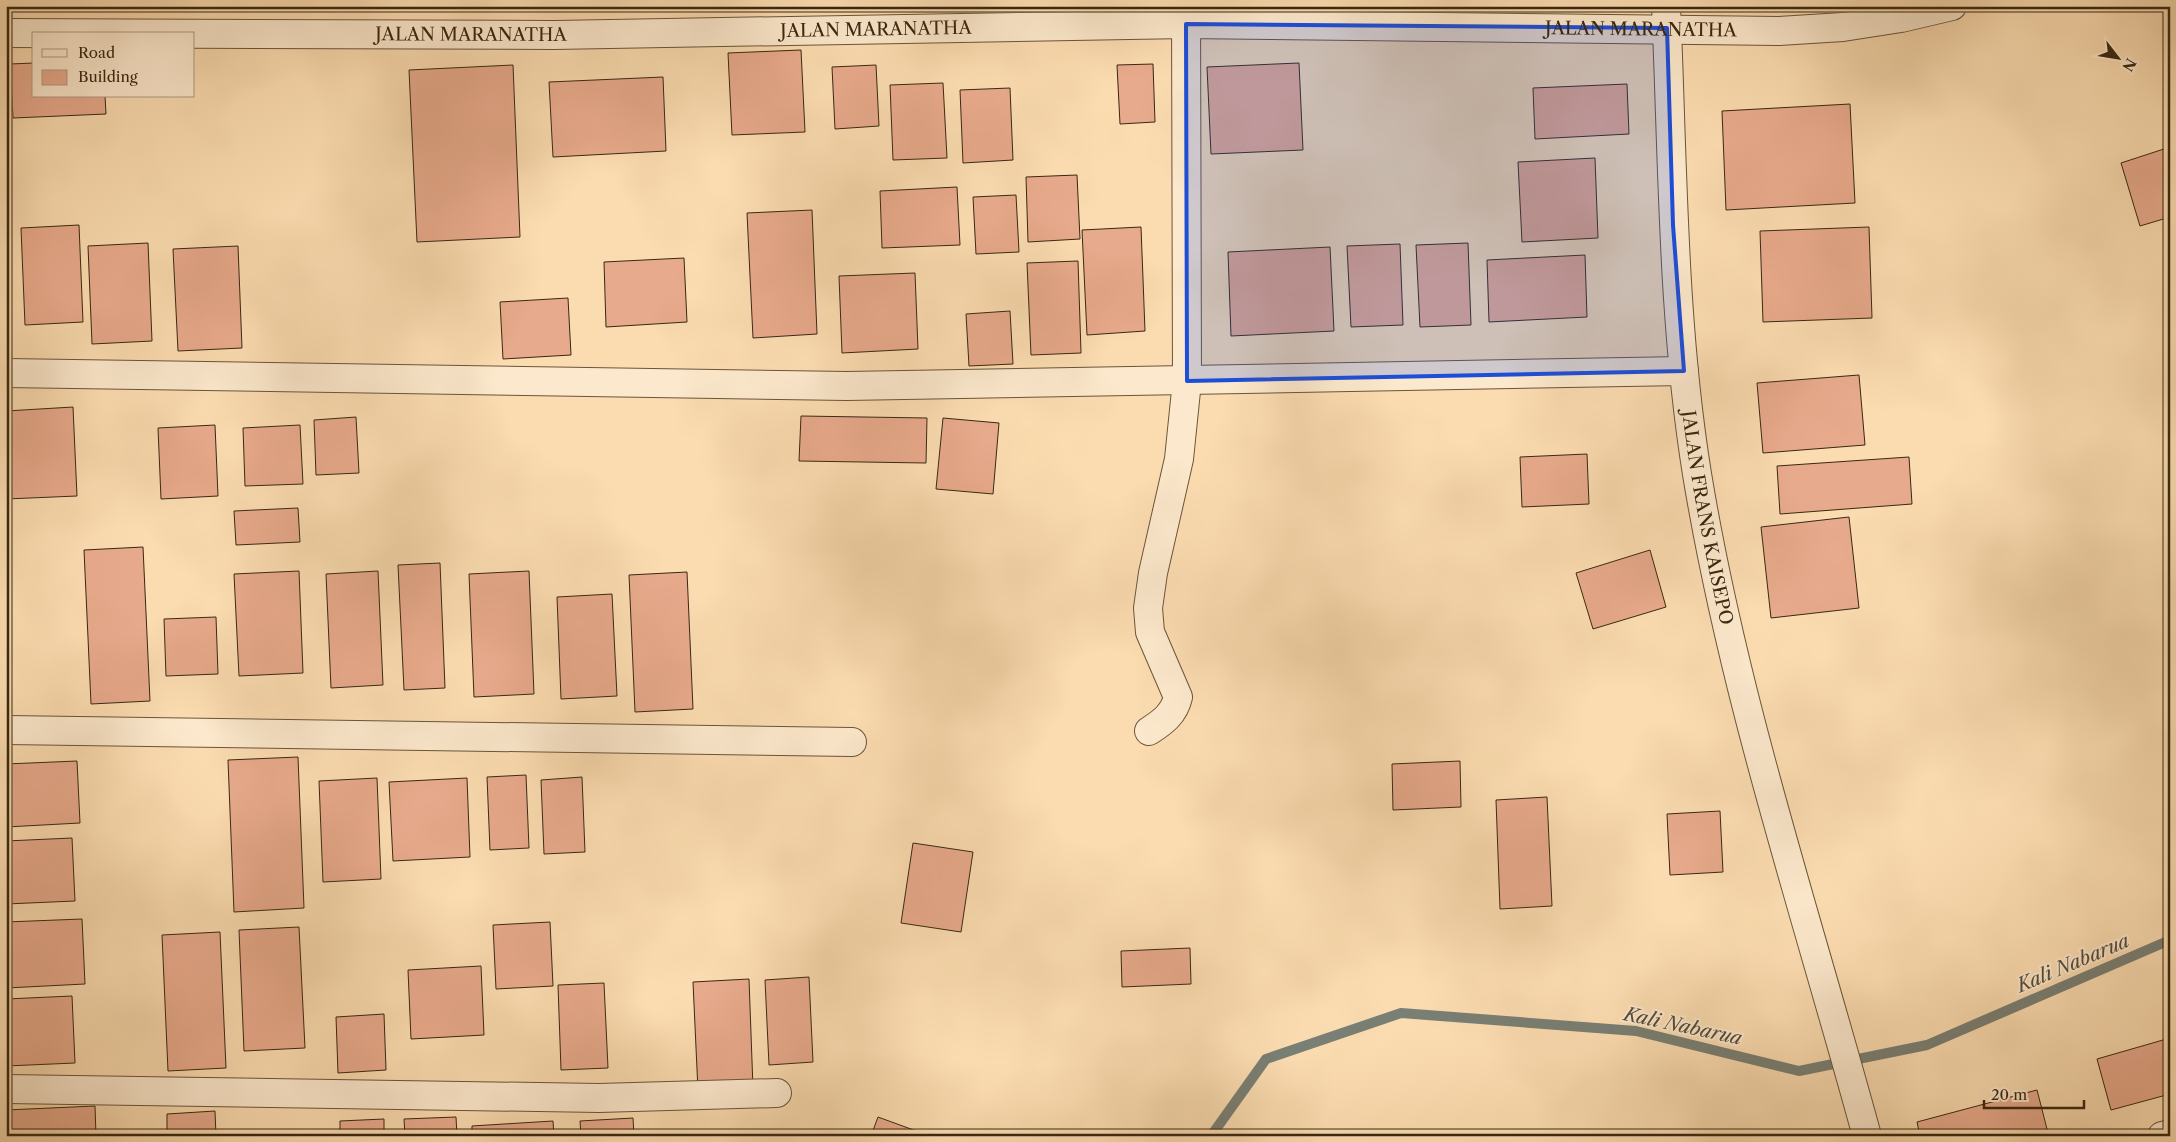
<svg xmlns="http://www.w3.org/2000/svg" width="2176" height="1142" font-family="'Libre Caslon Text',serif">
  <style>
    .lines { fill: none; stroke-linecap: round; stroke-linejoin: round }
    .stream { stroke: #797f74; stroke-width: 10 }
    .building { fill: #e8aa8c; stroke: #392811 }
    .minor-casing { stroke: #6a5539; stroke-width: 30 }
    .tertiary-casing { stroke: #6a5539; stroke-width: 30 }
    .minor { stroke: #fce8cc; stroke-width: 28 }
    .tertiary { stroke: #fce8cc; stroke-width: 28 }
    .marked { fill: #1d4ed8; fill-opacity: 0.2; stroke: #1d4ed8; stroke-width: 4; stroke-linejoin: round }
    .labels { text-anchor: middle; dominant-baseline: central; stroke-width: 4; stroke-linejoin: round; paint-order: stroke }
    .street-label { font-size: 18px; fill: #392811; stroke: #fce8cc }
    .water-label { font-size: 19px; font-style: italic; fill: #544c3a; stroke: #fce8cc }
  </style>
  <rect width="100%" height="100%" fill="#fbdcb0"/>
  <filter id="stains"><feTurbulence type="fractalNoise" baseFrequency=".004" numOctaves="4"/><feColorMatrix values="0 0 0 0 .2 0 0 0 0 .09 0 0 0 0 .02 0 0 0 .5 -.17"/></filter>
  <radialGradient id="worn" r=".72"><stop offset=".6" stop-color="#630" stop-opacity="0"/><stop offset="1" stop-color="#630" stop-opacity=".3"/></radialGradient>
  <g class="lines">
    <!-- stream -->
    <path class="stream" d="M1211,1136L1266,1059L1401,1013L1636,1031L1799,1071L1927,1045L2170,940"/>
  </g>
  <!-- building -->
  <g class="building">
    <path d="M801,50L805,132L732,135L728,53Z"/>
    <path d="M34,63V96H105L106,114L13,118L10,64Z"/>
    <path d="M1299,63L1303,150L1211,154L1207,67Z"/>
    <path d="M1153,64L1155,122L1120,124L1117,65Z"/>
    <path d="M513,65L520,237L417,242L409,70Z"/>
    <path d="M876,65L879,126L835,129L832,67Z"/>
    <path d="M663,77L666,151L553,157L549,82Z"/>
    <path d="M943,83L947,158L893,160L890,85Z"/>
    <path d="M1627,84L1629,134L1535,139L1533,88Z"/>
    <path d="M1010,88L1013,160L963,163L960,90Z"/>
    <path d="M1850,104L1855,203L1726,210L1722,111Z"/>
    <path d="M2170,147V217L2140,226L2121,163Z"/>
    <path d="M7,154L9,210H6V154Z"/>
    <path d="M1595,158L1598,238L1522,242L1518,162Z"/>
    <path d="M1077,175L1080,239L1028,242L1026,177Z"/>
    <path d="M957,187L960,245L882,248L880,191Z"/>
    <path d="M1016,195L1019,252L976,254L973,197Z"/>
    <path d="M812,210L817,334L753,338L747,213Z"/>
    <path d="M79,225L83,322L25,325L21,228Z"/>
    <path d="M1141,227L1145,331L1087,335L1082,230Z"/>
    <path d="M1869,227L1872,318L1763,322L1760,231Z"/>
    <path d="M148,243L152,341L92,344L88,246Z"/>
    <path d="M1468,243L1471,325L1420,327L1416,245Z"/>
    <path d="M1400,244L1403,325L1351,327L1347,246Z"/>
    <path d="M238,246L242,348L178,351L173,249Z"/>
    <path d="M1330,247L1334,331L1231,336L1228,252Z"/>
    <path d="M1585,255L1587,317L1489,322L1487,260Z"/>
    <path d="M684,258L687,322L606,327L604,262Z"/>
    <path d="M1078,261L1081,353L1031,355L1027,263Z"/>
    <path d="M915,273L918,349L842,353L839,276Z"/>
    <path d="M568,298L571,355L503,359L500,302Z"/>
    <path d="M1010,311L1013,364L969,366L966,314Z"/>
    <path d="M1859,375L1865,445L1763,453L1757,383Z"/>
    <path d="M73,407L77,496L6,499V411Z"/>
    <path d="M801,416L927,418L926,463L799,461Z"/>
    <path d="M356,417L359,473L316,475L314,420Z"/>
    <path d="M943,418L999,423L993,494L936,489Z"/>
    <path d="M215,425L218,496L161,499L158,428Z"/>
    <path d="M300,425L303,484L245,486L243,428Z"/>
    <path d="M1587,454L1589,504L1522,507L1520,457Z"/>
    <path d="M1909,457L1912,504L1780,514L1777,466Z"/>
    <path d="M298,508L300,542L236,545L234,511Z"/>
    <path d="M1849,517L1859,608L1771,618L1761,527Z"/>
    <path d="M143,547L150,701L91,704L84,550Z"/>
    <path d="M1650,550L1666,607L1593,629L1576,573Z"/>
    <path d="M440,563L445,688L404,690L398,565Z"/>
    <path d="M299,571L303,673L239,676L234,574Z"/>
    <path d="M378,571L383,685L331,688L326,574Z"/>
    <path d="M529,571L534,694L474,697L469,574Z"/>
    <path d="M687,572L693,709L635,712L629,575Z"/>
    <path d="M612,594L617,696L561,699L557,597Z"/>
    <path d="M216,617L218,674L166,676L164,619Z"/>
    <path d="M298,757L304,908L234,912L228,760Z"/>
    <path d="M77,761L80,823L6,827V764Z"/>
    <path d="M1460,761L1461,807L1393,810L1392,764Z"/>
    <path d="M526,775L529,848L490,850L487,777Z"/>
    <path d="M582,777L585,852L544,854L541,780Z"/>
    <path d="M377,778L381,879L323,882L319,781Z"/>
    <path d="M467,778L470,857L393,861L389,782Z"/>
    <path d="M1547,797L1552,906L1500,909L1496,800Z"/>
    <path d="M1720,811L1723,872L1670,875L1667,814Z"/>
    <path d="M72,838L75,901L6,904V841Z"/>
    <path d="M913,843L973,852L961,932L901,923Z"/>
    <path d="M82,919L85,984L6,988V922Z"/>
    <path d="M550,922L553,986L496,989L493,925Z"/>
    <path d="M299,927L305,1048L244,1051L239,930Z"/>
    <path d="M220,932L226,1068L168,1071L162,935Z"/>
    <path d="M1190,948L1191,984L1122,987L1121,951Z"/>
    <path d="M481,966L484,1035L411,1039L408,970Z"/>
    <path d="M809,977L813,1062L769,1065L765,980Z"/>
    <path d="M749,979L753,1088L698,1091L693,982Z"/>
    <path d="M604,983L608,1068L561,1070L558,985Z"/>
    <path d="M72,996L75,1063L6,1066V999Z"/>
    <path d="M384,1014L386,1070L338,1073L336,1017Z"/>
    <path d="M2170,1038V1094L2111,1110L2097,1059Z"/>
    <path d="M2037,1090L2048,1133L2038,1136H1920L1917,1122Z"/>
    <path d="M95,1106L96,1136H6V1110Z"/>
    <path d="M215,1111L216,1136H167V1114Z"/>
    <path d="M456,1117L457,1136H405L404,1119Z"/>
    <path d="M878,1117L930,1136H871Z"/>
    <path d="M633,1118L634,1136H581L580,1121Z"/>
    <path d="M384,1119V1136H340V1121Z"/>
    <path d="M553,1121L554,1136H472V1126Z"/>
  </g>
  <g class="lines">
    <defs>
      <g id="minor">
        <path id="s1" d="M6,33L554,35L1186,24L1779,31L1843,27L1901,18L1952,6"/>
        <path d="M6,373L847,386L1684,371"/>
        <path d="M6,730L852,742"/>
        <path d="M1149,731C1163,722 1174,714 1178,697L1150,632L1148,608L1153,573L1179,459L1187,381L1186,6"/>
        <path d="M6,1089L599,1098L777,1093"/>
        <path d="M2162,1136L2170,1134"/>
      </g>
      <g id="tertiary">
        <path id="s2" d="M1666,6C1673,162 1672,319 1697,474C1734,699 1807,916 1867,1136"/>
      </g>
    </defs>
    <!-- minor casing -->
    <use href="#minor" class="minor-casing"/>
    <!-- tertiary casing -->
    <use href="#tertiary" class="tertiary-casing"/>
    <!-- minor -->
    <use href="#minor" class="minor"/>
    <!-- tertiary -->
    <use href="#tertiary" class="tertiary"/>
  </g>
  <!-- marked area -->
  <path class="marked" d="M1186,24L1667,28L1673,225L1684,371L1187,381Z"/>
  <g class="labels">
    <!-- street labels -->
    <g class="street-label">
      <text stroke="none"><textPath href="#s1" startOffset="870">JALAN MARANATHA</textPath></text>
      <text stroke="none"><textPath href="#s1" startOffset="1635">JALAN MARANATHA</textPath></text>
      <text stroke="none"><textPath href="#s1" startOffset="465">JALAN MARANATHA</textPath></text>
      <text stroke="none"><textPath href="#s2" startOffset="514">JALAN FRANS KAISEPO</textPath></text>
    </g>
    <!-- water labels -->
    <g class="water-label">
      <text transform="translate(2073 963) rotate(-23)">Kali Nabarua</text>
      <text transform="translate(1683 1026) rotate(12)">Kali Nabarua</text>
    </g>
  </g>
  <!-- margin -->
  <rect width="2176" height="1142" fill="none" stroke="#fbdcb0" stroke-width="25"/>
  <rect x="8" y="8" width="2161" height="1127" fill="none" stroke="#392811" stroke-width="2.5"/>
  <rect x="12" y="12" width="2151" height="1117" fill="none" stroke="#392811"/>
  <!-- legend -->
  <rect x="32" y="32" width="162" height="65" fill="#fce8cc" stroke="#ae9b81"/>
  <rect x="42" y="49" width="25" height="8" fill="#fce8cc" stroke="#ae9b81"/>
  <text x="78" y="58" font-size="15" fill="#392811">Road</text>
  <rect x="42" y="70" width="25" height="15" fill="#e8aa8c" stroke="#ae9b81"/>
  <text x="78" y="82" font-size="15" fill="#392811">Building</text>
  <!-- north arrow -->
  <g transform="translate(2118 58) rotate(121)" stroke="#fce8cc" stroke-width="4" paint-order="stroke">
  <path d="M0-4L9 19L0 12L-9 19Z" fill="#392811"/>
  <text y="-8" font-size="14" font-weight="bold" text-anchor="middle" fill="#392811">N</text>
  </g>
  <!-- scale -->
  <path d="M1984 1100v8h100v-8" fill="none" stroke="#392811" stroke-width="2.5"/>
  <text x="1991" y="1100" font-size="15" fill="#392811" stroke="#fce8cc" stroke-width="4" paint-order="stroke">20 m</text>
  <rect width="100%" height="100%" filter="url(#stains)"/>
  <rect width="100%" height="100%" fill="url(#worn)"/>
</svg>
